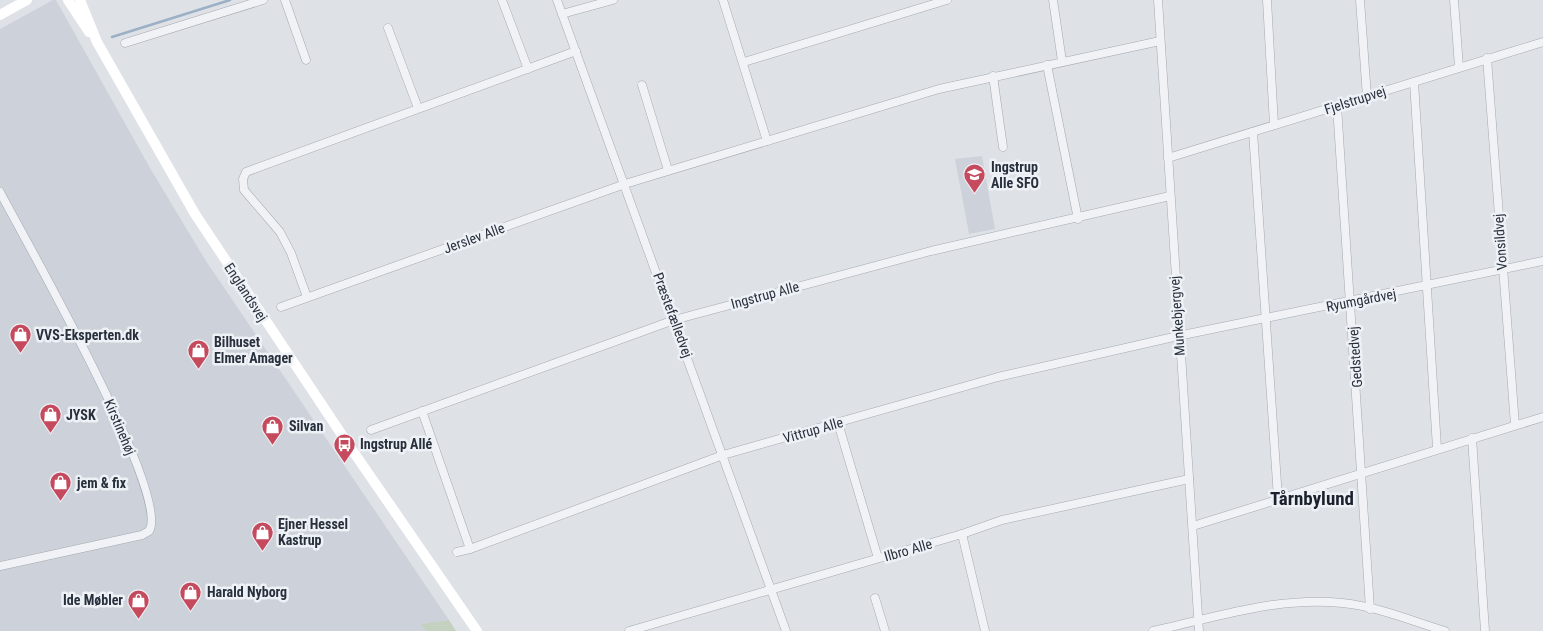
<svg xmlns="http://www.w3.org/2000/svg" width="1543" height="631" font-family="'Roboto Condensed',sans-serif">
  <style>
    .built { fill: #cdd1d9 }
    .green { fill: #c4d0c0 }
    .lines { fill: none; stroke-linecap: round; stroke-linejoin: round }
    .stream { stroke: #9bb0c5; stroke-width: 2.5 }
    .street-casing { stroke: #a4a9b1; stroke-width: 9 }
    .street { stroke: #f1f2f5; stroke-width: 8 }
    .secondary { stroke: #fff; stroke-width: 10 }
    .labels { text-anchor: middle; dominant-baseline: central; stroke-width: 5; stroke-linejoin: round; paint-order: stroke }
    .street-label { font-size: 14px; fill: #28303d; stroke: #eef1f5 }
    .poi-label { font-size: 14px; font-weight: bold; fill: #28303d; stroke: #eef1f5; text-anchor: start }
    .district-label { font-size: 19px; font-weight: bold; fill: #1b212d; stroke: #eef1f5 }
  </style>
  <rect width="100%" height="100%" fill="#dee2e7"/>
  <!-- built -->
  <g class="built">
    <path d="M53,0H56L150,168L206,261L449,620L422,624L426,631H0V29Z"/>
    <path d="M982,156L995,229L969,234L955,159Z"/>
  </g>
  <!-- green -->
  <path class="green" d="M449,620L456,631H426L421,624Z"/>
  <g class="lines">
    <!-- stream -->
    <path class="stream" d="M112,37L230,0"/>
    <defs>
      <g id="street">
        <path d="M285,0L306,60"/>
        <path d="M502,0L528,69"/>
        <path d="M557,0L786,631"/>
        <path d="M723,0L767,141"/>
        <path d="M1053,0L1062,61"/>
        <path d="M1158,0L1199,631"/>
        <path d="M1267,0L1274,125"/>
        <path d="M1360,0L1367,97"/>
        <path d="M1454,0L1459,67"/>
        <path d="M562,14L613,0"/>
        <path d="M388,28L418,108"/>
        <path d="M125,43L263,0"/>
        <path d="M1487,58L1515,425"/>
        <path d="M744,62L947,0"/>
        <path d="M1047,65L1078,219"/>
        <path d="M993,76L1003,147"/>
        <path d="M1414,82L1437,448"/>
        <path d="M642,85L668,170"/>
        <path d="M1337,106L1370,609"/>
        <path d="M1253,132L1278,498"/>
        <path d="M1168,158L1543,42"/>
        <path d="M0,192C24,238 172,496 149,531L142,535L0,566"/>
        <path d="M307,297L291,253L280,232L244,190L243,179L246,172L576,51"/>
        <path d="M281,307L625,184L939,89L1160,41"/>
        <path d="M422,411L470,549"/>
        <path d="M838,423L878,558"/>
        <path d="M371,430L674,320L931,251L1170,196"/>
        <path d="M1472,438L1485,631"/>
        <path d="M1193,526L1543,417"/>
        <path d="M962,534L985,631"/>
        <path d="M457,552L470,549L723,455L998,377L1178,336L1543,261"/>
        <path d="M875,598L885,631"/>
        <path d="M629,631L962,534L1002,520L1189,479"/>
        <path d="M1153,631C1214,618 1278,596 1342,603C1376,606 1412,621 1445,631"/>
      </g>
    </defs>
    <!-- street casing -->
    <use href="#street" class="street-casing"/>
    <!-- street -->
    <use href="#street" class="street"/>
    <!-- secondary -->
    <g class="secondary">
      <path d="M68,0L89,32"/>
      <path d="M80,0L97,42L195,214L348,444L477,631"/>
      <path d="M0,15L27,0"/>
    </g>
  </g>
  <!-- icons -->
  <defs>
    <symbol id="school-pin" viewBox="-11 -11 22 30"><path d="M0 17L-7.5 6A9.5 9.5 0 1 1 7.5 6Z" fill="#c54a5d" stroke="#eef1f5"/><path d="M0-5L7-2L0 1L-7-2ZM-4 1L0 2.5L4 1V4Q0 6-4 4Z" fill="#fff"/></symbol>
    <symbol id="shop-pin" viewBox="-11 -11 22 30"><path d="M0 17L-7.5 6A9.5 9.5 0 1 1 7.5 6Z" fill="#c54a5d" stroke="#eef1f5"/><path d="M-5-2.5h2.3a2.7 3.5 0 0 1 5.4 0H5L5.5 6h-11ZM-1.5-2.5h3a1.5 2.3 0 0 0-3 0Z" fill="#fff"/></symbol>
    <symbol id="bus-pin" viewBox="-11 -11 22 30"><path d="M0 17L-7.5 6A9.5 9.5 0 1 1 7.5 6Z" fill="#c54a5d" stroke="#eef1f5"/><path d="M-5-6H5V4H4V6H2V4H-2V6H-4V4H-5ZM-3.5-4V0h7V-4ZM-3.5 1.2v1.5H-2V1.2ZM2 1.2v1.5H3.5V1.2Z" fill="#fff"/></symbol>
  </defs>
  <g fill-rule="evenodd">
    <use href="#school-pin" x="962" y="162" width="25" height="34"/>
    <use href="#shop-pin" x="8" y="322" width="25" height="34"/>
    <use href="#shop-pin" x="186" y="338" width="25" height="34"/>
    <use href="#shop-pin" x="38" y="402" width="25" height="34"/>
    <use href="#shop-pin" x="260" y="414" width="25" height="34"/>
    <use href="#bus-pin" x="332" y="432" width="25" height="34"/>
    <use href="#shop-pin" x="48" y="470" width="25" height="34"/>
    <use href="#shop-pin" x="250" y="520" width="25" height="34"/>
    <use href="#shop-pin" x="178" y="580" width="25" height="34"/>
    <use href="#shop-pin" x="126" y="588" width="25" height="34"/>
  </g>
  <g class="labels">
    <!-- street labels -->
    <g class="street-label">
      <text transform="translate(1355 100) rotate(-18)">Fjelstrupvej</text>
      <text transform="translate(474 238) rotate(-20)">Jerslev Alle</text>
      <text transform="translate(1500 242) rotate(-94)">Vonsildvej</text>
      <text transform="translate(246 292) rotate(57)">Englandsvej</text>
      <text transform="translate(765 295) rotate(-15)">Ingstrup Alle</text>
      <text transform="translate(1361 300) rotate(-11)">Ryumgårdvej</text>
      <text transform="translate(673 315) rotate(70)">Præstefælledvej</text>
      <text transform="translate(1177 316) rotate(-94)">Munkebjergvej</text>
      <text transform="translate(1355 357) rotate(-94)">Gedstedvej</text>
      <text transform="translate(120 427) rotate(67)">Kirstinehøj</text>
      <text transform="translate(813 430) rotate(-16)">Vittrup Alle</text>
      <text transform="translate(908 550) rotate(-16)">Ilbro Alle</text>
    </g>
    <!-- poi labels -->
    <g class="poi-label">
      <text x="991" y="167">Ingstrup<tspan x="991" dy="16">Alle SFO</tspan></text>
      <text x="36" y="335">VVS-Eksperten.dk</text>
      <text x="214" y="342">Bilhuset<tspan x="214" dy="16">Elmer Amager</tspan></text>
      <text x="66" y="415">JYSK</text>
      <text x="289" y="426">Silvan</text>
      <text x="360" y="444">Ingstrup Allé</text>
      <text x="77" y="483">jem &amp; fix</text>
      <text x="278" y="524">Ejner Hessel<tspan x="278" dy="16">Kastrup</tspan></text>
      <text x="207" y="592">Harald Nyborg</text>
      <text x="123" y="600" text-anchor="end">Ide Møbler</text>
    </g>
    <!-- district labels -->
    <g class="district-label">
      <text x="1312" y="498">Tårnbylund</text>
    </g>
  </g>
</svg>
